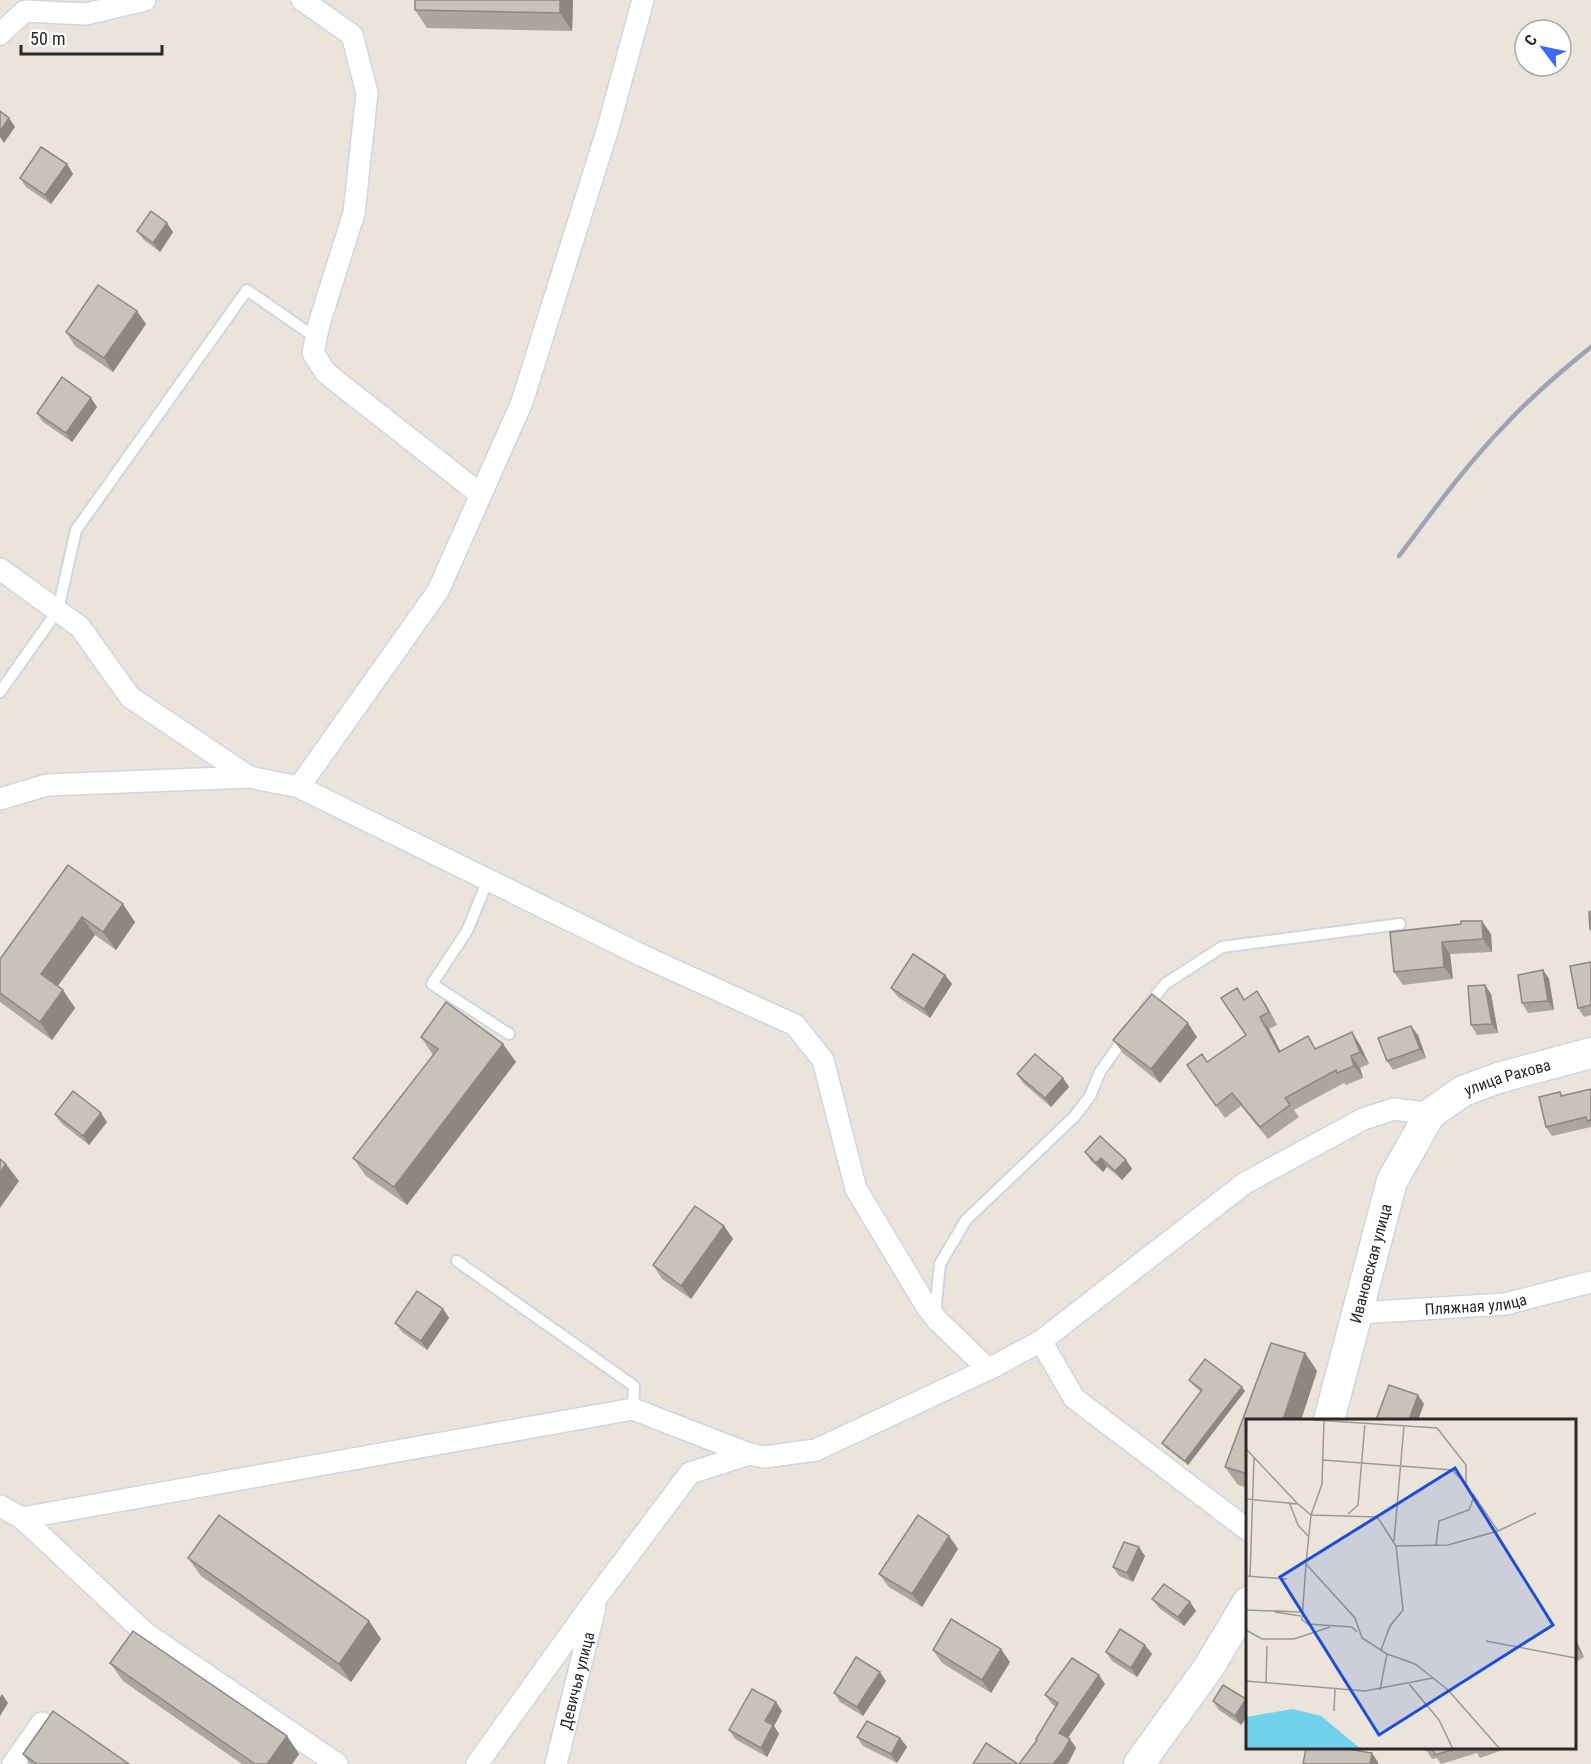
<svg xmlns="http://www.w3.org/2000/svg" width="1591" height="1764" font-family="'Roboto Condensed',sans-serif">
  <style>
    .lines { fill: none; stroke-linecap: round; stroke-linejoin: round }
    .lane-casing { stroke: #d1d5e2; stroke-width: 14 }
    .street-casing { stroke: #d1d5e2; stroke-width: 24 }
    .secondary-casing { stroke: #d1d5e2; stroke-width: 33 }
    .lane { stroke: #fff; stroke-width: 10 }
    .street { stroke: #fff; stroke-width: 21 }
    .secondary { stroke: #fff; stroke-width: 30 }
    .rail { stroke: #9ea3b3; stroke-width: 4.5 }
    .wall { fill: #aba7a0 }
    .shaded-wall { fill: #8b8882 }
    .building { fill: #c7c2ba; stroke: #8b8882; stroke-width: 1.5 }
    .labels { text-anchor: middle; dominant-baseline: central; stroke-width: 4.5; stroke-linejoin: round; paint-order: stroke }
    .street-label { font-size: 16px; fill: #292929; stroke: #fff }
    .inset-road { fill: none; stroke: #9d9994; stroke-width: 1.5 }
    .view { fill: #1d4ed8; fill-opacity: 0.15; stroke: #1d4ed8; stroke-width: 3 }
    .inset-edge { fill: none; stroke: #292929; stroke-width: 3 }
  </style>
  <rect width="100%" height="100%" fill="#ebe4db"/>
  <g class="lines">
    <defs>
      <g id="lane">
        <path d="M0,692L58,610L76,530L247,290L316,338"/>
        <path d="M488,880L467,931L432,984L509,1034"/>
        <path d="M1146,1008L1165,984L1222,947L1400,924"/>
        <path d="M457,1261L634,1386L633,1409"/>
        <path d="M937,1316L936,1302L940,1264L966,1220L1075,1116L1090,1096L1100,1072L1126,1035"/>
      </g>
      <g id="street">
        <path d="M302,0L352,35L367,93L354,213L319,324L313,353L326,373L480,494"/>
        <path d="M0,34L25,11L86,14L145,0"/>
        <path d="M0,569L80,627L130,697L249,777"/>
        <path d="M299,787L438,591L522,402L608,128L643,0"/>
        <path d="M0,799L47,785L249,777L299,787L643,956L795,1025L823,1060L856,1189L927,1307L937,1320L988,1369"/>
        <path id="s1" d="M1358,1313L1505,1304L1591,1282"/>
        <path d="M1041,1341L1074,1398L1248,1530"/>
        <path d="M0,1506L22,1518L633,1409L749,1454L764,1457L816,1450L995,1366L1041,1341L1245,1183L1363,1119L1394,1109L1430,1114"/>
        <path d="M22,1518L145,1633L337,1764"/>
        <path d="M13,1764L42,1723"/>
        <path d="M477,1764L597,1597L690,1473L749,1454"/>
        <path id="s2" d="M556,1764L595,1607"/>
      </g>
      <g id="secondary">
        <path id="s3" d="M1329,1420L1392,1181L1430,1114L1463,1091L1498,1078L1591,1053"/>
        <path d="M1139,1764L1209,1667L1248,1602"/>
      </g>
    </defs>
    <!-- lane casing -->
    <use href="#lane" class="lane-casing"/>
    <!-- street casing -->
    <use href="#street" class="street-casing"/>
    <!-- secondary casing -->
    <use href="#secondary" class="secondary-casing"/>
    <!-- lane -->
    <use href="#lane" class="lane"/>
    <!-- street -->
    <use href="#street" class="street"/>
    <!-- secondary -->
    <use href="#secondary" class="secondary"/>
    <!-- rail -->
    <path class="rail" d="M1399,556C1433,511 1466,465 1506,424C1532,396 1561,371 1591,347"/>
  </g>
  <!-- wall -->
  <g class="wall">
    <path d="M415,0H573L572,31L427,28L415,10Z"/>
    <path d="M67,164L73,174L51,204L26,187L20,178Z"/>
    <path d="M137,231L173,232L160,252L144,240Z"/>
    <path d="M146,324L113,372L75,346L66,332Z"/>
    <path d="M97,407L72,442L43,422L37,413Z"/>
    <path d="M68,865L135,922L116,950L95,935L58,986L75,1008L52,1040L0,1002V959Z"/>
    <path d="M1390,932L1491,934L1492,952L1450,954L1453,979L1403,985L1394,972Z"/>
    <path d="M1591,962V1015L1584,1017L1578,1008Z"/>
    <path d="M1543,970L1549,979L1554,1010L1528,1013L1522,1003Z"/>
    <path d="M945,975L952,984L930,1018L898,997L891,988Z"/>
    <path d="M1485,985L1491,994L1498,1033L1477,1035L1471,1025Z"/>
    <path d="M1245,999L1265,1003L1277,1025L1269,1029L1280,1051L1316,1048L1352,1032L1360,1045L1369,1064L1360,1068L1363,1078L1346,1085L1344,1083L1294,1110L1299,1117L1268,1139L1241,1106L1225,1118L1187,1065L1207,1062L1246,1035Z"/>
    <path d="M1418,1035L1426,1058L1393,1070L1387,1061Z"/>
    <path d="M421,1037L503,1044L516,1062L407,1205L366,1176L353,1158L433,1055Z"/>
    <path d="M1197,1037L1160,1083L1123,1053L1113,1040Z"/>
    <path d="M1017,1074L1063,1078L1069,1087L1051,1107L1023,1083Z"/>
    <path d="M1591,1089V1127L1552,1136L1546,1127L1560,1092L1563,1096Z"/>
    <path d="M55,1114L107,1122L89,1145L61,1123Z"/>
    <path d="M1085,1152L1126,1160L1132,1169L1122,1180L1107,1167L1103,1172L1091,1161Z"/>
    <path d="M724,1226L733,1239L691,1299L662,1279L653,1265Z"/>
    <path d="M443,1309L449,1318L427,1350L402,1332L395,1323Z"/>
    <path d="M1271,1343L1305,1353L1317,1371L1301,1420H1248V1488L1238,1485L1225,1467Z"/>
    <path d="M1189,1380L1245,1391L1188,1465L1165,1447L1162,1443L1201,1392L1192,1384Z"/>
    <path d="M949,1536L958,1549L922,1607L889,1587L879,1574Z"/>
    <path d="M1145,1556L1133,1582L1119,1576L1113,1567Z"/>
    <path d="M188,1558L369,1621L381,1639L351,1682L201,1576Z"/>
    <path d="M1152,1599L1190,1602L1196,1611L1184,1626L1159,1608Z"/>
    <path d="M1575,1638L1584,1657L1575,1663Z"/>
    <path d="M933,1650L1010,1662L991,1693L942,1663Z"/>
    <path d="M1106,1652L1152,1654L1137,1677L1112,1661Z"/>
    <path d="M110,1663L287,1736L299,1754L292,1764H242L123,1681Z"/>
    <path d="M886,1681L863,1716L840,1702L834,1693Z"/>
    <path d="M1105,1684L1068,1738L1076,1748L1067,1764H1019L1037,1740L1036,1739L1056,1707L1052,1704L1045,1695Z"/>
    <path d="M1246,1699L1248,1702V1715L1241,1725L1219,1710L1213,1701Z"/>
    <path d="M782,1711L774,1726L779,1734L767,1757L735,1739L729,1730Z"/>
    <path d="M857,1737L900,1738L907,1747L897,1763L863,1746Z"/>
    <path d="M1425,1748H1498L1500,1751L1480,1758L1477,1753L1441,1764L1437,1758L1432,1759Z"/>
    <path d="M23,1754L129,1764H30Z"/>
  </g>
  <!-- shaded-wall -->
  <g class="shaded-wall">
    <path d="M560,0H573L572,31L560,13Z"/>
    <path d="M9,118L15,127L4,143L0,137V131Z"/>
    <path d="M67,164L73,174L51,204L45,195Z"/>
    <path d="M167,223L173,232L160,252L153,243Z"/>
    <path d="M137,311L146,324L113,372L104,358Z"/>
    <path d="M91,398L97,407L72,442L66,433Z"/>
    <path d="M123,904L135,922L116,950L103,932Z"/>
    <path d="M82,917L95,935L53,992L41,974Z"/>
    <path d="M1482,921L1491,934L1492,952L1483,939Z"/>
    <path d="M1442,942L1450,954L1453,979L1444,967Z"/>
    <path d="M1543,970L1549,979L1554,1010L1548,1001Z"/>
    <path d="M945,975L952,984L930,1018L924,1009Z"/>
    <path d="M1485,985L1491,994L1498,1033L1492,1024Z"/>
    <path d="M63,990L75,1008L52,1040L40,1022Z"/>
    <path d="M1257,991L1265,1003L1277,1025L1269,1012Z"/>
    <path d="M1260,1017L1269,1029L1287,1064L1279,1052Z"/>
    <path d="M1188,1023L1197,1037L1160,1083L1151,1069Z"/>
    <path d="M1411,1026L1418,1035L1426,1058L1420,1049Z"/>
    <path d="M1352,1032L1360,1045L1369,1064L1360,1052Z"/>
    <path d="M503,1044L516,1062L407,1205L394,1187Z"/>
    <path d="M1351,1056L1360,1068L1363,1078L1354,1066Z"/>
    <path d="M1063,1078L1069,1087L1051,1107L1045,1098Z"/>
    <path d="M101,1113L107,1122L89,1145L83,1136Z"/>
    <path d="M1101,1158L1107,1167L1103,1172L1096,1163Z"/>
    <path d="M1126,1160L1132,1169L1122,1180L1115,1171Z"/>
    <path d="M6,1164L19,1181L0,1208V1172Z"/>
    <path d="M724,1226L733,1239L691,1299L681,1286Z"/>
    <path d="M443,1309L449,1318L427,1350L421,1341Z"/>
    <path d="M1305,1353L1317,1371L1301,1420H1283Z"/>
    <path d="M1242,1387L1245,1391L1188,1465L1185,1461Z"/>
    <path d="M1418,1395L1424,1404L1418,1420H1409Z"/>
    <path d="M949,1536L958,1549L922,1607L912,1594Z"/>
    <path d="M1139,1547L1145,1556L1133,1582L1127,1573Z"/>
    <path d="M1190,1602L1196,1611L1184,1626L1178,1617Z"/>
    <path d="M369,1621L381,1639L351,1682L339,1664Z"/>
    <path d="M1575,1638L1584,1657L1575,1644Z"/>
    <path d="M1145,1645L1152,1654L1137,1677L1131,1668Z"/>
    <path d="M1001,1649L1010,1662L991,1693L982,1680Z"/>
    <path d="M880,1672L886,1681L863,1716L857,1707Z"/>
    <path d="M1099,1675L1105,1684L1065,1742L1059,1733Z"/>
    <path d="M2,1694L8,1703L0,1716V1697Z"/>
    <path d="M1246,1699L1248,1702V1715L1241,1725L1235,1716Z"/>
    <path d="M776,1702L782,1711L774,1726L779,1734L767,1757L761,1748L765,1721Z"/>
    <path d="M287,1736L299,1754L292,1764H267Z"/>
    <path d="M900,1738L907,1747L897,1763L891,1754Z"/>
    <path d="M1070,1739L1076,1748L1069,1762L1067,1764H1053Z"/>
    <path d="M1372,1753L1378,1762V1764H1370Z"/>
  </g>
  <!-- building -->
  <g class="building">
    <path d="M415,0H560V13L415,10Z"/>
    <path d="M0,111L9,118L0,131Z"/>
    <path d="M41,147L67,164L45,195L20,178Z"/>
    <path d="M151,211L167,223L153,243L137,231Z"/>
    <path d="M98,285L137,311L104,358L66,332Z"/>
    <path d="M62,377L91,398L66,433L37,413Z"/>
    <path d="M68,865L123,904L103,932L82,917L41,974L63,990L40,1022L0,993V959Z"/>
    <path d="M1591,911V928L1590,929L1589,912Z"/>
    <path d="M1461,921H1482L1483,939L1442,942L1444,967L1394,972L1390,932L1461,924Z"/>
    <path d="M913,954L945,975L924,1009L891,988Z"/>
    <path d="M1591,962V1005L1578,1008L1570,966Z"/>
    <path d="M1543,970L1548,1001L1522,1003L1518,975Z"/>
    <path d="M1485,985L1492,1024L1471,1025L1468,986Z"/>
    <path d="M1237,988L1244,1000L1257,991L1269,1012L1260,1017L1279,1052L1308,1036L1315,1049L1352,1032L1360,1052L1351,1056L1354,1066L1337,1073L1336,1070L1285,1098L1290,1105L1260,1127L1232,1093L1216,1106L1187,1065L1202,1054L1207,1062L1246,1035L1221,998Z"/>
    <path d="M1152,994L1188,1023L1151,1069L1113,1040Z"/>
    <path d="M446,1002L503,1044L394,1187L353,1158L438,1049L421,1037Z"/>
    <path d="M1411,1026L1420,1049L1387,1061L1378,1038Z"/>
    <path d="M1035,1054L1063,1078L1045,1098L1017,1074Z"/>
    <path d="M1591,1089V1120L1587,1121L1586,1117L1546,1127L1539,1097L1560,1092L1561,1096Z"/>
    <path d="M73,1091L101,1113L83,1136L55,1114Z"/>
    <path d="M1100,1136L1126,1160L1115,1171L1101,1158L1096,1163L1085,1152Z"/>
    <path d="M0,1159L6,1164L0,1172Z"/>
    <path d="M695,1206L724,1226L681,1286L653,1265Z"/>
    <path d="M417,1291L443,1309L421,1341L395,1323Z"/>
    <path d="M1271,1343L1305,1353L1283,1420H1248V1474L1225,1467Z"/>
    <path d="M1205,1359L1242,1387L1185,1461L1162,1443L1202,1390L1189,1380Z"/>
    <path d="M1389,1385L1418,1395L1409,1420H1376Z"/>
    <path d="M219,1515L369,1621L339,1664L188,1558Z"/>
    <path d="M918,1515L949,1536L912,1594L879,1574Z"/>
    <path d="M1124,1542L1139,1547L1127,1573L1113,1567Z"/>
    <path d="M1164,1584L1190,1602L1178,1617L1152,1599Z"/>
    <path d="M951,1619L1001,1649L982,1680L933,1650Z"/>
    <path d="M1120,1629L1145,1645L1131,1668L1106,1652Z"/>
    <path d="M133,1631L287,1736L267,1764H255L110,1663Z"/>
    <path d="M856,1657L880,1672L857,1707L834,1693Z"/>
    <path d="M1072,1658L1099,1675L1059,1733L1070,1739L1062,1753L1053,1764H1019L1037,1740L1036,1739L1058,1703L1045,1695Z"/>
    <path d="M1223,1685L1246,1699L1235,1716L1213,1701Z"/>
    <path d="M752,1689L776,1702L765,1721L773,1725L761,1748L729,1730Z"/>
    <path d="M53,1711L129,1764H37L23,1754Z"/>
    <path d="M867,1721L900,1738L891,1754L857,1737Z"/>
    <path d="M986,1743L1018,1764H973Z"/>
    <path d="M1306,1748H1341L1372,1753L1370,1764H1303Z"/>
    <path d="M1425,1748H1458L1435,1755L1433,1749L1425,1750Z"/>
  </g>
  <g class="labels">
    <!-- street labels -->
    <g class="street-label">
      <text stroke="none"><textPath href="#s3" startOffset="411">улица Рахова</textPath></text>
      <text stroke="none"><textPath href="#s3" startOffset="162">Ивановская улица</textPath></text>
      <text stroke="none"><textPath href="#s1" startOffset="118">Пляжная улица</textPath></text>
      <text stroke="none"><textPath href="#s2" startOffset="86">Девичья улица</textPath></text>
    </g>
  </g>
  <!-- overview -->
  <g transform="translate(1246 1419)">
    <rect width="330" height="330" fill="#ebe4db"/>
    <path d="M47,290L75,297L115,330H0V298Z" fill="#70d1eb"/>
    <path class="inset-road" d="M53,0L191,9L220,46V65L228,78L223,91L193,102L190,127M78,2L76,65L65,96L60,145L109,199L116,219L141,235L169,245L187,259M0,30L51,84M77,41L206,51L220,65M227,75L252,112M0,80L52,85L65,96L130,98L134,102L150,127L157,191L144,207L135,231M43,83L52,106L63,118M102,95L112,86L119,4M148,122L158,7M150,127L202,126L252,112L290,94M60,145L56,201L62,205L106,208L111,213M0,157L41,160M4,158L8,39M0,191L55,193M29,193L55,197M0,211L16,220H48L84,208M240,222L330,239M0,262L119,272L187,259L202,271L254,330M20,263L21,227M163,265L193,301L207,330M134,271L141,235M88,292L89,270"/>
    <path class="view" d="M209,49L307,206L133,316L34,158Z"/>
    <rect width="330" height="330" class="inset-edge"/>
  </g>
  <!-- north arrow -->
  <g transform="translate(1543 48) rotate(302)"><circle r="28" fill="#ffffff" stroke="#a9a9a9" stroke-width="1.5"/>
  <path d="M0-4.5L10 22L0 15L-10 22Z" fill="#3f6af5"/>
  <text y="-9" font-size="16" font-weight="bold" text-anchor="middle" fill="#292929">С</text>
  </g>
  <!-- scale -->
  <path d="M21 45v9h141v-9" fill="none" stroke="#292929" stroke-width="3"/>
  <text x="30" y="45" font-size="18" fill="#292929" stroke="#ffffff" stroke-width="4.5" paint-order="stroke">50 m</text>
</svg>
